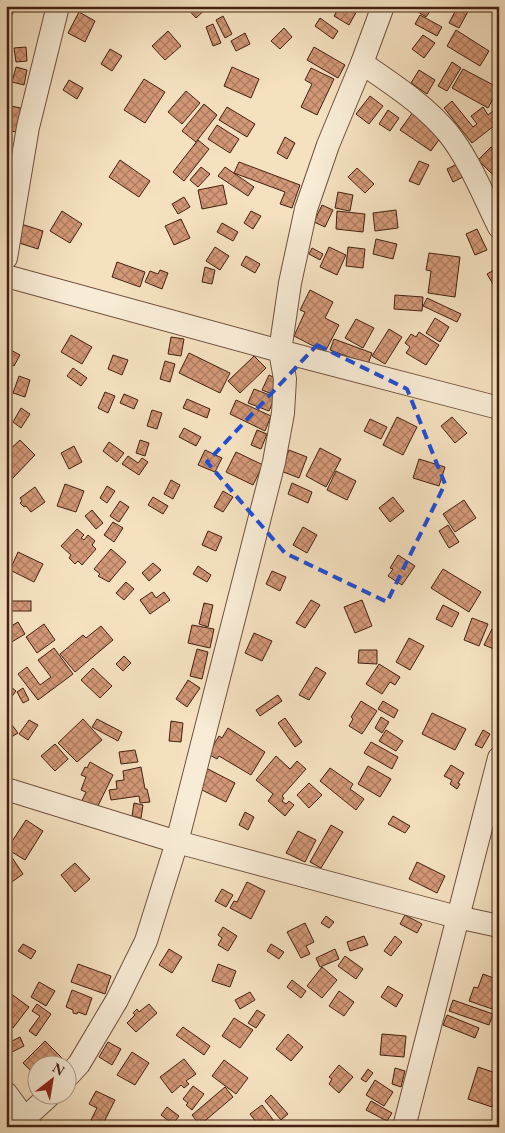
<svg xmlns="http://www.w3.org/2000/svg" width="505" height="1133" font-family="'EB Garamond',serif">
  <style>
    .building { fill: url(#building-cross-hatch); stroke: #442111 }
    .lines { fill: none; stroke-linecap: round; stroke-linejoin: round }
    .minor-casing { stroke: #70513d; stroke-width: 24 }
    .minor { stroke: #f8ecd6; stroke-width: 22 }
    .marked { fill: none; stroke: #1d4ed8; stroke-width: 4; stroke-dasharray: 10 6; stroke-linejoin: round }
  </style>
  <defs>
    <pattern id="building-cross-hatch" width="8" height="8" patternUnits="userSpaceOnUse" patternTransform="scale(1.25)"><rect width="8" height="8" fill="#d39877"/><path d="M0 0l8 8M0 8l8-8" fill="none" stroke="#ad7c60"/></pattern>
  </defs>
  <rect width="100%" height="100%" fill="#f5e1c0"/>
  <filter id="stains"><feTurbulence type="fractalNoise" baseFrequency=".004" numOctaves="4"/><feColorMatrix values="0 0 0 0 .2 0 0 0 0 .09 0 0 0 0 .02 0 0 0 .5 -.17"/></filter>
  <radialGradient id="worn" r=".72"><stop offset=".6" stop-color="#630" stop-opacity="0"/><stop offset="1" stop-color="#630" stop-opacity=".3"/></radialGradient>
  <!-- building -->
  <g class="building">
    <path d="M6,6H17L12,15L6,13Z"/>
    <path d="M185,6H209L196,18Z"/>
    <path d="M340,6H354L358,9L349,25L334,16Z"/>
    <path d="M409,6H425L431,10L426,17Z"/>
    <path d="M458,6H471L459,28L449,23Z"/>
    <path d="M79,12L95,21L85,42L68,33Z"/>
    <path d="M420,15L442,27L437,36L415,24Z"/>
    <path d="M223,16L232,34L225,38L216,20Z"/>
    <path d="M320,18L338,31L333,39L315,26Z"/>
    <path d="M213,24L221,43L213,46L206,27Z"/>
    <path d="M284,28L292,37L280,49L271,41Z"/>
    <path d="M456,30L489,51L480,66L447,46Z"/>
    <path d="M168,31L181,46L165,60L152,46Z"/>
    <path d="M245,33L250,44L236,51L231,41Z"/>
    <path d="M423,35L435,43L424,58L412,49Z"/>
    <path d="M26,47L27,61L16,62L14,48Z"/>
    <path d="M314,47L345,65L338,78L307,60Z"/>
    <path d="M110,49L122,56L112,71L101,64Z"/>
    <path d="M452,62L461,68L447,91L438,86Z"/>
    <path d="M16,67L27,70L24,85L12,82Z"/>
    <path d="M232,67L259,79L251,98L224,86Z"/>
    <path d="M311,68L334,79L317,115L301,107L312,84L305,80Z"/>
    <path d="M463,69L499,88L488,108L452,88Z"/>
    <path d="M419,70L435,80L427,94L411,83Z"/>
    <path d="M144,79L165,92L145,123L124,110Z"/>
    <path d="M69,80L83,88L77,99L63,90Z"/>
    <path d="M186,91L200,103L182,124L168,112Z"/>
    <path d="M370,96L383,106L369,124L356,114Z"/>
    <path d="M452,101L473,127L477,124L471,116L483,107L488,115L499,106V122L472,143L444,108Z"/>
    <path d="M204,104L217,115L196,142L182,131Z"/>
    <path d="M11,106L25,109L21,133L7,130Z"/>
    <path d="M227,107L255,124L247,137L219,120Z"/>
    <path d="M388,110L399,118L390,131L379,124Z"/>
    <path d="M413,112L443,134L431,151L400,130Z"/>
    <path d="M217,125L239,139L230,153L208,139Z"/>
    <path d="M285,137L295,143L287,159L277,153Z"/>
    <path d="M198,140L209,149L184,181L173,172Z"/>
    <path d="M491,147L499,155V181L478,160Z"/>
    <path d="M120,160L150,181L139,197L109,177Z"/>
    <path d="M419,161L429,165L419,185L409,181Z"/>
    <path d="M239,162L300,185L292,208L280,204L285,192L234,173Z"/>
    <path d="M457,164L463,177L453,182L447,169Z"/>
    <path d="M201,167L210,174L198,187L190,180Z"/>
    <path d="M225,167L254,187L248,196L218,176Z"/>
    <path d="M357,168L374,184L365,193L348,177Z"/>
    <path d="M223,185L227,204L202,209L198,190Z"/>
    <path d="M338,192L353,195L350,211L335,208Z"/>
    <path d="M184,197L190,207L178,214L172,204Z"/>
    <path d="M322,205L333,210L325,227L314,222Z"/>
    <path d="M396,210L398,228L375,231L373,213Z"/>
    <path d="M62,211L82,224L70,243L50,231Z"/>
    <path d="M251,211L261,216L253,229L244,223Z"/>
    <path d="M337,211L365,214L363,232L336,229Z"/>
    <path d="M181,219L190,238L174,245L165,226Z"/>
    <path d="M222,223L238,232L233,241L217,232Z"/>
    <path d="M21,224L43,231L38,249L16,242Z"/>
    <path d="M477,229L487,250L475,255L466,234Z"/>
    <path d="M376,239L397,244L393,259L373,254Z"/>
    <path d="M215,247L229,256L220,270L206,261Z"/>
    <path d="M329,247L346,255L337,275L320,267Z"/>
    <path d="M348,247L365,249L363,268L346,266Z"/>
    <path d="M312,248L323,254L320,260L309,254Z"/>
    <path d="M429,253L460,257L455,297L428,293L431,271L426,270Z"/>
    <path d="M246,256L260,264L255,273L241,265Z"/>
    <path d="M117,262L145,272L140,287L112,277Z"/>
    <path d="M205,267L215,270L212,284L202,282Z"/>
    <path d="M499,267V281L493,284L487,274Z"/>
    <path d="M160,270L168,273L162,289L145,282L150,271L158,274Z"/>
    <path d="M310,290L333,302L325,318L339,325L325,352L294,336L305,312L300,310Z"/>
    <path d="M395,295L423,297L422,311L394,309Z"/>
    <path d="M427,298L461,314L457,322L423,306Z"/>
    <path d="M435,318L449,327L440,342L426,333Z"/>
    <path d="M356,319L374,328L363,348L345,338Z"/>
    <path d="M389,329L402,337L385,364L372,356Z"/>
    <path d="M419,332L439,345L426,365L406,353L410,347L405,343L411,334L416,337Z"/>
    <path d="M71,335L92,347L82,364L61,352Z"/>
    <path d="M171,337L184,339L181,356L168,354Z"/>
    <path d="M334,339L372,353L368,364L330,350Z"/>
    <path d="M7,348L20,355L14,366L6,362Z"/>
    <path d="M189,353L230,373L220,393L179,373Z"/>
    <path d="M113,355L128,360L122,375L108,369Z"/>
    <path d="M254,356L266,368L240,393L228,381Z"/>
    <path d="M165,361L175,364L170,382L160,379Z"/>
    <path d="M73,368L87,378L81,386L67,376Z"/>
    <path d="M269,375L279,380L272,394L262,390Z"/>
    <path d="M19,376L30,380L25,397L13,393Z"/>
    <path d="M254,389L275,397L269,411L248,403Z"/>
    <path d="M105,392L115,396L108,413L98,408Z"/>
    <path d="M124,394L138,400L134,409L120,403Z"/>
    <path d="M6,395L11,396L8,416H6Z"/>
    <path d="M187,399L210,409L207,418L183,408Z"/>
    <path d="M236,400L271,416L265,431L230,414Z"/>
    <path d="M21,408L30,414L21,428L13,422Z"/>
    <path d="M152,410L162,413L157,429L147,426Z"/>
    <path d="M397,417L417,427L403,455L383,445Z"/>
    <path d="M452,417L467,433L455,443L441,426Z"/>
    <path d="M370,419L387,427L381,439L364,431Z"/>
    <path d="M184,428L201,437L196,446L179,437Z"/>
    <path d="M257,430L267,434L261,449L251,445Z"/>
    <path d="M20,440L35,455L11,480L6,476V453Z"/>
    <path d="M140,440L149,443L145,456L136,453Z"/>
    <path d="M109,442L124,453L117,462L103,451Z"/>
    <path d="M74,446L82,462L69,469L61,453Z"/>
    <path d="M320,448L341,459L326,487L306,476Z"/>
    <path d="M205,450L222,458L215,472L198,465Z"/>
    <path d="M289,450L307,457L299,478L281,471Z"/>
    <path d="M236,452L263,465L253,485L226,472Z"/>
    <path d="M128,456L138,463L142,458L148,462L139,475L122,464Z"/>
    <path d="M419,459L445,467L439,486L413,478Z"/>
    <path d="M336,471L356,481L347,500L327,490Z"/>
    <path d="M171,480L180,485L173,499L164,494Z"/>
    <path d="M292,483L312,492L308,503L288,494Z"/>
    <path d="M65,484L84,491L76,512L57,506Z"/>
    <path d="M107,486L115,491L107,503L100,498Z"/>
    <path d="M35,487L45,502L31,512L26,506L24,507L20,503L22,501L20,498Z"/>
    <path d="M223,491L233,497L223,512L214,507Z"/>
    <path d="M153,497L168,506L163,514L148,505Z"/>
    <path d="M393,497L404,511L390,522L379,508Z"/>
    <path d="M464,500L476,518L455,532L443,514Z"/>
    <path d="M120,501L129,507L119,522L110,516Z"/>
    <path d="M92,510L103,523L96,529L85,516Z"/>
    <path d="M113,522L123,528L114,542L104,535Z"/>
    <path d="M448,525L459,542L449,548L439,531Z"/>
    <path d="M303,527L317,535L307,553L293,545Z"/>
    <path d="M77,529L84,535L81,538L84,540L88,535L95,541L92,545L96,549L82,565L78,561L75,564L69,558L71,555L61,546Z"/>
    <path d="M208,531L222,537L216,551L202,545Z"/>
    <path d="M111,549L126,562L109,582L98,576L100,574L94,569Z"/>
    <path d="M18,552L43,564L34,582L10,570Z"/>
    <path d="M398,555L415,566L402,585L388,576L393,569L390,568Z"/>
    <path d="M153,563L161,570L149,581L142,573Z"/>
    <path d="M198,566L211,575L207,582L193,574Z"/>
    <path d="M443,569L481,592L469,612L431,588Z"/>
    <path d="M272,571L286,577L280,591L266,584Z"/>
    <path d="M126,582L134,589L124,600L116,593Z"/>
    <path d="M152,592L156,598L164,592L170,600L150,614L140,600Z"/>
    <path d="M311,600L320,605L305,628L296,623Z"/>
    <path d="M362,600L372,626L355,633L344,607Z"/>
    <rect x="6" y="601" width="25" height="10"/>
    <path d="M204,603L213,605L208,627L199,624Z"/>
    <path d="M443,605L459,613L452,627L436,619Z"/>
    <path d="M472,618L488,624L479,646L464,640Z"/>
    <path d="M18,622L25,634L10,643L6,637V629Z"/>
    <path d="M44,624L55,640L37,653L26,637Z"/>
    <path d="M192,625L214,629L210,648L188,643Z"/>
    <path d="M101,626L113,640L75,672L60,654L83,635L86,638Z"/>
    <path d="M492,629L499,632V639L494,649L484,645Z"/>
    <path d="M254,633L272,641L262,661L245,653Z"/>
    <path d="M409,638L424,646L410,670L396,662Z"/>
    <path d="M54,648L73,674L38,700L18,674L27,667L40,685L51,677L38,660Z"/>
    <path d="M197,649L208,652L202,679L190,676Z"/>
    <path d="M359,650H377V664L358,663Z"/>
    <path d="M124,656L131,663L123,671L116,664Z"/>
    <path d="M379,664L400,677L395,685L390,682L382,694L366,684Z"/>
    <path d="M316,667L326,673L309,700L299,695Z"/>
    <path d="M93,668L112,686L100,698L81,680Z"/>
    <path d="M188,680L200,688L187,707L176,699Z"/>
    <path d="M6,683L16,691L7,703L6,702Z"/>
    <path d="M23,688L29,700L23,703L17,692Z"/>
    <path d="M278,695L282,701L260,716L256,710Z"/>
    <path d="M361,701L377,711L362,734L349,726L353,719L351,717Z"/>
    <path d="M383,701L398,710L394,718L378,709Z"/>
    <path d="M432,713L466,729L455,750L422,734Z"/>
    <path d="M381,717L389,722L382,733L375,728Z"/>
    <path d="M285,718L302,742L295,747L278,723Z"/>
    <path d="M83,719L102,740L77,762L58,743Z"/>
    <path d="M97,719L122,732L118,741L92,727Z"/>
    <path d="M29,720L38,725L28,740L19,734Z"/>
    <path d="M171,721L183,723L181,742L169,741Z"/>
    <path d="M12,725L18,733L8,739L6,730Z"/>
    <path d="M228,728L265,752L251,775L219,756L217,759L208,754L219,736L222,738Z"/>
    <path d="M386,730L403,741L396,751L379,741Z"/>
    <path d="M483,730L490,734L482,748L475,745Z"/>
    <path d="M371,742L398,757L392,769L364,753Z"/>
    <path d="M55,744L68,759L55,771L41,756Z"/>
    <path d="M135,750L138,762L121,764L119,752Z"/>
    <path d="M276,756L290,769L297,761L306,769L282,796L284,798L282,801L286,804L289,801L294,805L285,816L268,801L273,794L256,780Z"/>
    <path d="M90,762L113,775L95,812L80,805L86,792L81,790L86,777L81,775L85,767L87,768Z"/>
    <path d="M451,765L464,773L458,783L460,784L457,789L450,784L452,780L444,776Z"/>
    <path d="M368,766L391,779L380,797L358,784Z"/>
    <path d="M141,767L145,789H147L150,802L140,803L139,796L111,800L109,790L117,789L116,781L124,780L123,771Z"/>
    <path d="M206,768L235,783L226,802L196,787Z"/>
    <path d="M330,768L353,784L350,789L364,799L356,810L320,781Z"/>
    <path d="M309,783L322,795L309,808L297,795Z"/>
    <path d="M134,803L143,805L141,818L132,816Z"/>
    <path d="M245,812L254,817L248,830L239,825Z"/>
    <path d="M393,816L410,826L405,833L388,824Z"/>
    <path d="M26,820L43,831L25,860L7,849Z"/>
    <path d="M331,825L343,832L321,868L310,862Z"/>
    <path d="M298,831L316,840L305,862L286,853Z"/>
    <path d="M9,853L23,874L6,886V854Z"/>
    <path d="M417,862L445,876L437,893L409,879Z"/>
    <path d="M75,863L90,879L75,892L61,875Z"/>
    <path d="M247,882L265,891L251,919L230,908L234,901L237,902Z"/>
    <path d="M222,889L233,895L226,907L215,901Z"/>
    <path d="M405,915L422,924L417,933L400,924Z"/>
    <path d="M326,916L334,922L329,928L321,923Z"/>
    <path d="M305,923L314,942L306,946L310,954L301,958L287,932Z"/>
    <path d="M223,927L237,936L228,951L218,945L222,938L218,935Z"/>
    <path d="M364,936L368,945L350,951L347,942Z"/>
    <path d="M395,936L402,942L391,956L384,951Z"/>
    <path d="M23,944L36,951L31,959L18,951Z"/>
    <path d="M271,944L284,952L279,959L267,951Z"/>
    <path d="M169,949L182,957L172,973L159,965Z"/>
    <path d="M335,949L339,959L320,967L316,958Z"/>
    <path d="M345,956L363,969L356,979L338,966Z"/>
    <path d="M78,964L111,976L105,994L71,982Z"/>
    <path d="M218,964L236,971L230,987L212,981Z"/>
    <path d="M322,967L337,980L322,998L307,986Z"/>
    <path d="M483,974L499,980L498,1011L469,1001L474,987L478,988Z"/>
    <path d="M292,980L306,991L301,998L287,987Z"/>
    <path d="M39,982L55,991L46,1006L31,997Z"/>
    <path d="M388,986L403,995L396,1007L381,997Z"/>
    <path d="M72,990L92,998L86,1015L78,1012L77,1014L73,1013V1010L66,1007Z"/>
    <path d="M339,991L354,1002L344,1016L329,1006Z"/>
    <path d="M250,992L255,1000L240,1009L235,1000Z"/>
    <path d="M10,993L29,1007L13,1028L6,1023V999Z"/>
    <path d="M453,1000L493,1014L489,1025L449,1011Z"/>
    <path d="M37,1004L51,1014L36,1036L29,1031L40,1016L32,1011Z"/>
    <path d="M149,1004L157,1013L136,1032L127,1023L135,1015L133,1013L137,1009L139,1012Z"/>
    <path d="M257,1010L265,1015L256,1028L248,1023Z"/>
    <path d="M447,1015L479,1028L475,1038L443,1025Z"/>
    <path d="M234,1018L253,1030L240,1048L222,1036Z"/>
    <path d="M183,1027L210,1046L204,1055L176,1035Z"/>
    <path d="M288,1034L303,1047L291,1061L276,1049Z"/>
    <path d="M382,1034L406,1036L404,1057L380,1055Z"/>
    <path d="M20,1037L24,1046L6,1055V1039L8,1043Z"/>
    <path d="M45,1041L62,1058L54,1066H38V1078L23,1063Z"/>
    <path d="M108,1042L121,1049L112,1065L99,1057Z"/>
    <path d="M132,1052L149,1063L135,1085L117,1075Z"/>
    <path d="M184,1059L196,1074L186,1081L189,1084L184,1088L181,1085L172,1093L160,1077Z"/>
    <path d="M224,1060L248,1078L236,1094L212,1076Z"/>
    <path d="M339,1065L353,1077L339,1093L329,1084L332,1079L329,1077Z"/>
    <path d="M478,1067L499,1074V1086L492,1107L468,1099Z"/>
    <path d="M395,1068L405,1071L401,1087L392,1084Z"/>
    <path d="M368,1069L373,1073L366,1082L361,1079Z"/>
    <path d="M375,1080L393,1092L384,1106L366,1095Z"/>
    <path d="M193,1086L204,1094L192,1110L186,1105L188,1103L183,1099Z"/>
    <path d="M225,1087L233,1097L200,1125L192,1115Z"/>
    <path d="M96,1091L115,1100L102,1126L91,1120L97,1108L89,1104Z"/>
    <path d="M271,1095L288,1114L281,1120L265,1101Z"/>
    <path d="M371,1101L392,1113L387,1121L366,1110Z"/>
    <path d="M262,1105L277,1125L274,1127H260L250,1114Z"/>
    <path d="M167,1107L179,1116L173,1124L161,1115Z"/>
  </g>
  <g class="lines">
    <defs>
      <g id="minor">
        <path d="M362,63C392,84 424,104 448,133C469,159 484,197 499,227"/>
        <path d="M6,258L28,127L58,6"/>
        <path d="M6,276L280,351L499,408"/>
        <path d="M6,789L177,842L457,917L499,926"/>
        <path d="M68,1076L79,1064L117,1000L146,941L177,842L274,462L283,413L285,379L280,351L290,283L306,209L328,145L362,63L383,6"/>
        <path d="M6,1093L31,1127"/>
        <path d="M25,1118L49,1096"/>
        <path d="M404,1127L499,758"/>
      </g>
    </defs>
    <!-- minor casing -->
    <use href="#minor" class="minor-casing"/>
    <!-- minor -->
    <use href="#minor" class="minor"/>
  </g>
  <!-- marked area -->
  <path class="marked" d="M317,345L407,389L445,484L387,602L285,553L207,462Z"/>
  <!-- margin -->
  <rect width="505" height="1133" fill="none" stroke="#f5e1c0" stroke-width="25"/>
  <rect x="8" y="8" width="490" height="1118" fill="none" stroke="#442111" stroke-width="2.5"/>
  <rect x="12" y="12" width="480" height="1108" fill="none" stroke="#442111"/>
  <!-- north arrow -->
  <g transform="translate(52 1080) rotate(31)"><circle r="24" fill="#f8ecd6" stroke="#b09b87"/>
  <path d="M0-4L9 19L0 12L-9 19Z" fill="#8f2418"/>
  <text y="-8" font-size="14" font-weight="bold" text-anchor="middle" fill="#442111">N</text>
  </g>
  <rect width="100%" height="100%" filter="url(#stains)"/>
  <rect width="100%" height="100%" fill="url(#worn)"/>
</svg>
